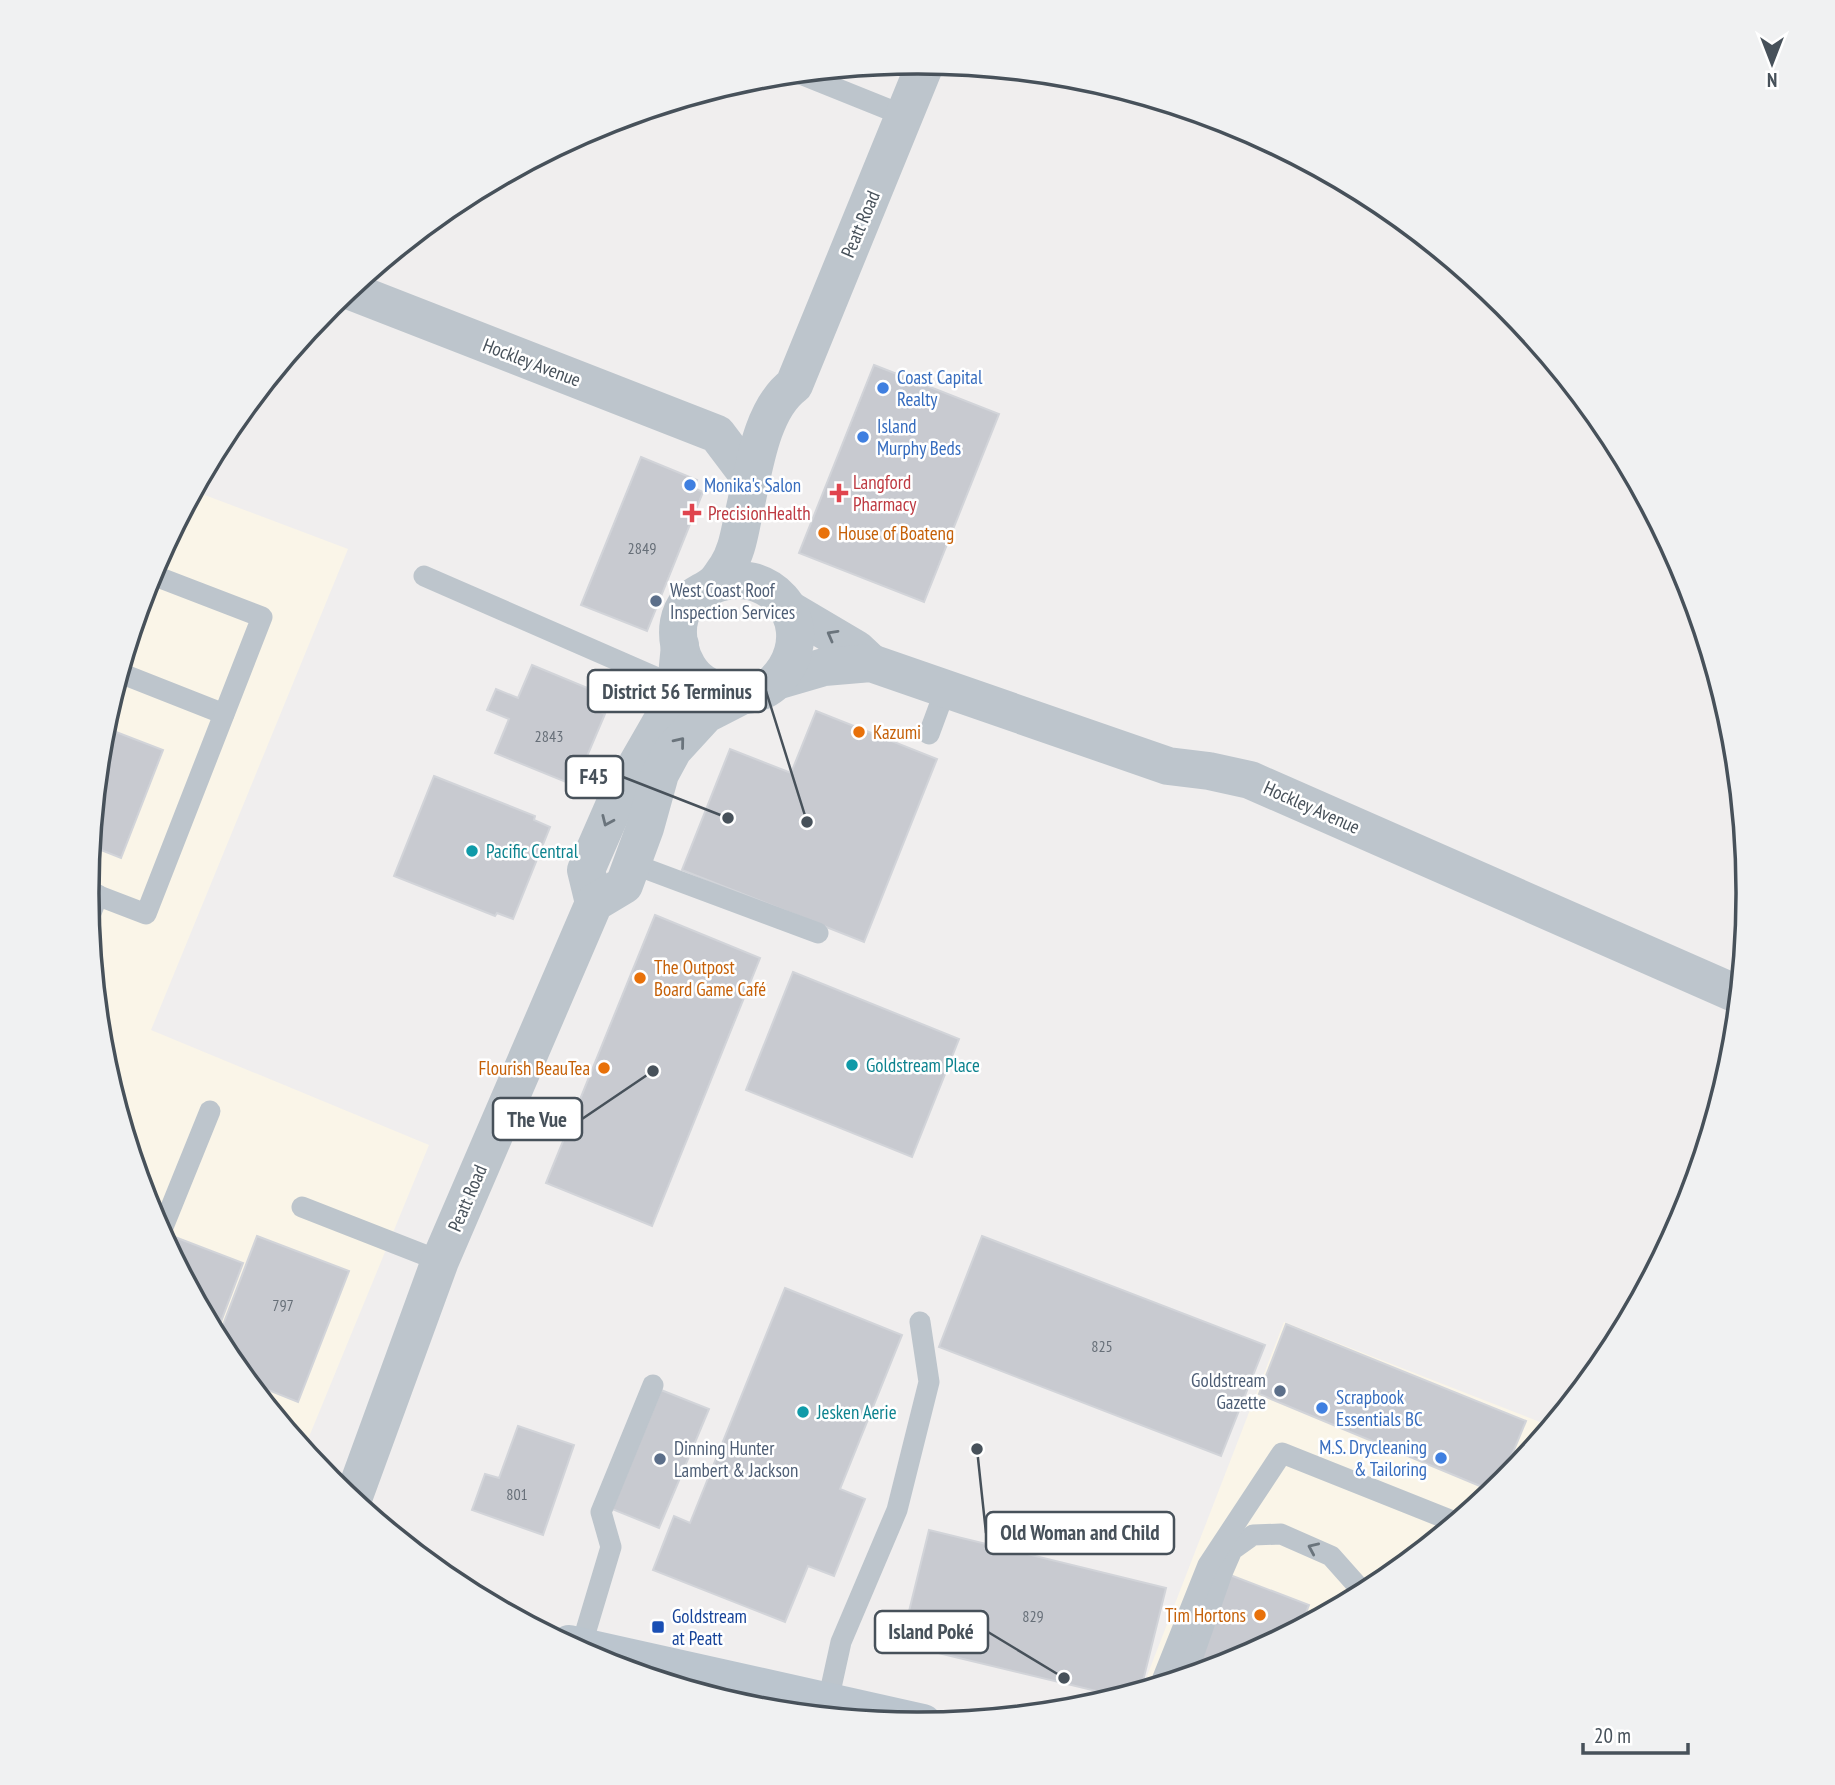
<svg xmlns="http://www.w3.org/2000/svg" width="1835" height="1785" font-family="'PT Sans Narrow',sans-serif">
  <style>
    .commercial { fill: #faf5e8 }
    .building { fill: #c8cad0; stroke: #d2d4d9; stroke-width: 2 }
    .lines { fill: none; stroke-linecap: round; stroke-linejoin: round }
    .service { stroke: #bdc5cc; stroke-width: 21 }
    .minor { stroke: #bdc5cc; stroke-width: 38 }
    .tertiary { stroke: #bdc5cc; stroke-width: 38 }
    .secondary { stroke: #bbc5ce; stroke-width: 38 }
    .oneway { stroke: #6a747c }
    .shop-dot { fill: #3f7fe0; stroke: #fff; stroke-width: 2.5 }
    .health-dot { fill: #e0444e; stroke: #fff; stroke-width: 2.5 }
    .food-dot { fill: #e8710a; stroke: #fff; stroke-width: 2.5 }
    .service-dot { fill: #5c6f8a; stroke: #fff; stroke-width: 2.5 }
    .culture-dot { fill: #0f9aa8; stroke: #fff; stroke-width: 2.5 }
    .transit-dot { fill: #1a4fb4; stroke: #fff; stroke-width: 2.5 }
    .labels { text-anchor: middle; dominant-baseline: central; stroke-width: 5; stroke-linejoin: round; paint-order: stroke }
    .number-label { font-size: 16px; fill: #676f78 }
    .street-label { font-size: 19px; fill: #47515a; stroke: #fff }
    .shop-label { font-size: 19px; fill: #366cbe; stroke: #fff; text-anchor: start }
    .health-label { font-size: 19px; fill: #be3a42; stroke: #fff; text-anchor: start }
    .food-label { font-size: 19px; fill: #c56008; stroke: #fff; text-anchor: start }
    .service-label { font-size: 19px; fill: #4e5e75; stroke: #fff; text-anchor: start }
    .culture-label { font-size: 19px; fill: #0d838f; stroke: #fff; text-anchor: start }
    .transit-label { font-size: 19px; fill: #164399; stroke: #fff; text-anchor: start }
    .rim { fill: none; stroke: #47515a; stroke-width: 3.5 }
    .leader { fill: none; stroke: #47515a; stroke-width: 2.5 }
    .callout-dot { fill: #47515a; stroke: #fff; stroke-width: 2.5 }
    .callout { fill: #fff; stroke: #47515a; stroke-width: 2.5 }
    .callout-label { font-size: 21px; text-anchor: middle; font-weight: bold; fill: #47515a }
  </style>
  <rect width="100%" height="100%" fill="#f0eeee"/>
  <!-- commercial -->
  <g class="commercial">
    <path d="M194,491L348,549L151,1030L429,1145L304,1449L226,1354L149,1210L102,1054L86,892L102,730L150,574Z"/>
    <path d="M1284,1322L1550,1426L1505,1481L1379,1584L1235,1661L1142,1689Z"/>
  </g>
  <!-- building -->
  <g class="building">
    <path d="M874,365L999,414L924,602L799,553Z"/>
    <path d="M641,457L697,480L694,488L703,492L647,631L581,605Z"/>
    <path d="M532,665L602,694L596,710L605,714L582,768L573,764L566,782L495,753L509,719L487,710L496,689L518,698Z"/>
    <path d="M816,711L937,759L864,942L682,870L730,749L791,773Z"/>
    <path d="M103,727L163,750L121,858L91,846Z"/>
    <path d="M434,776L535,816L534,820L550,827L513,919L497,913L495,916L394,876Z"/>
    <path d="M655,915L760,958L652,1226L546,1183Z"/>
    <path d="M793,972L959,1039L912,1157L746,1090Z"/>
    <path d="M167,1234L243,1263L216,1335L165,1240Z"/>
    <path d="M257,1236L349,1271L298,1402L266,1389L263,1398L226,1354L218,1338Z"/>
    <path d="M982,1236L1265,1345L1221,1456L939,1347Z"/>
    <path d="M785,1288L902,1335L840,1489L865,1499L834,1576L808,1566L785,1622L653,1570L674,1516L690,1523Z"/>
    <path d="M1286,1324L1526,1421L1500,1484L1492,1491L1259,1394Z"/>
    <path d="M661,1390L709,1409L659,1528L612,1509Z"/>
    <path d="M518,1426L574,1445L543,1535L472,1510L485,1474L499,1478Z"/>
    <path d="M929,1530L1166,1588L1141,1689L1117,1696L901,1644Z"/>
    <path d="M1230,1575L1309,1605L1301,1625L1235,1661L1205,1670L1196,1667Z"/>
  </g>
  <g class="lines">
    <!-- service -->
    <g class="service">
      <path d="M798,73L905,116"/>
      <path d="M424,576L676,686"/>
      <path d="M120,673L224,714"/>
      <path d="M929,734L946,688"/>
      <path d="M633,864L818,933"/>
      <path d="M86,891L146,914L262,617L150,574"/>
      <path d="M89,918L98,895"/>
      <path d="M302,1207L440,1261"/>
      <path d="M161,1232L210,1111"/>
      <path d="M581,1647L611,1547L601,1512L653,1385"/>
      <path d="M1170,1680L1191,1662L1222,1573L1232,1550L1253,1535L1281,1534L1331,1556L1363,1592"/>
      <path d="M1161,1683L1208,1565L1282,1453L1455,1522"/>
      <path d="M828,1701L841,1642L897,1510L929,1382L920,1322"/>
    </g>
    <!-- minor -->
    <g class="minor">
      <path d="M348,290L717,434L751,479"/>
      <path d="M790,610L856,649L871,663"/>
      <path d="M776,681L824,667L871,663L1168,766L1209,771L1250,780L1739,995"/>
    </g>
    <!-- tertiary -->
    <g class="tertiary">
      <path d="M713,585C767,563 816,617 786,668C779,679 771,688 759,692C741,699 718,693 703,683C679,668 669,625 688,602C695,594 706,591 714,584C719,580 723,572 727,567C737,551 739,535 743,517C753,477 759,411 794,385L926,62"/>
      <path d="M594,903L586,870L617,799L663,719L676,686L680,645"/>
      <path d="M353,1499L440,1261L594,903L624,885L645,828L660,774L673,750L706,714L743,695"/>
    </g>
    <!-- secondary -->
    <path class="secondary" d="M569,1644L923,1723"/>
  </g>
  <!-- one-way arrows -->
  <defs><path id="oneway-chevron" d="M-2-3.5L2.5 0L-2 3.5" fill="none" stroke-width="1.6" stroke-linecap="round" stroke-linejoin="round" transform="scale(1.75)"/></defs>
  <g class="oneway">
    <use href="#oneway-chevron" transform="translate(832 635) rotate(-151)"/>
    <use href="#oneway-chevron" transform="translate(680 742) rotate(-51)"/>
    <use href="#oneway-chevron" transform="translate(607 821) rotate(114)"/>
    <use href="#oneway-chevron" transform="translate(1313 1548) rotate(-156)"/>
  </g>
  <!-- markers -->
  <g class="shop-dot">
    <circle cx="883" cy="388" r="7"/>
    <circle cx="863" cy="437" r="7"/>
    <circle cx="690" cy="485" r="7"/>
    <circle cx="1322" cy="1408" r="7"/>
    <circle cx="1441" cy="1458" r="7"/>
  </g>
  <g class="health-dot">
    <path d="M835.5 482.5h7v7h7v7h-7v7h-7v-7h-7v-7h7z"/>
    <path d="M688.5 502.5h7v7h7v7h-7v7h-7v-7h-7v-7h7z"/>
  </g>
  <g class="food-dot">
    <circle cx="824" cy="533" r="7"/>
    <circle cx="859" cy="732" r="7"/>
    <circle cx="640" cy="978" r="7"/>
    <circle cx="604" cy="1068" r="7"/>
    <circle cx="1260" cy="1615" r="7"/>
  </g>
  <g class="service-dot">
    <circle cx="656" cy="601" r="7"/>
    <circle cx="1280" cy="1391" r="7"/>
    <circle cx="660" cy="1459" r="7"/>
  </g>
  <g class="culture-dot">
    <circle cx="472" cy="851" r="7"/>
    <circle cx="852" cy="1065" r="7"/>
    <circle cx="803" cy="1412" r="7"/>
  </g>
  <rect class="transit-dot" x="651" y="1620" width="14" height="14" rx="3.5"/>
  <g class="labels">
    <!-- number labels -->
    <g class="number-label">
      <text x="642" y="548">2849</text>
      <text x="549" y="736">2843</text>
      <text x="283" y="1305">797</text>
      <text x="1102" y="1346">825</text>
      <text x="517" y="1494">801</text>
      <text x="1033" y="1616">829</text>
    </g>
    <!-- street labels -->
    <g class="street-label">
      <text transform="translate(860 224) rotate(-67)">Peatt Road</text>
      <text transform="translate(532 362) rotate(21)">Hockley Avenue</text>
      <text transform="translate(1312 807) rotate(24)">Hockley Avenue</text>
      <text transform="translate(467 1198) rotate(-67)">Peatt Road</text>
    </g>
    <!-- shop labels -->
    <g class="shop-label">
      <text x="897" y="377">Coast Capital<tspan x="897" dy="22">Realty</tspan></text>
      <text x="877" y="426">Island<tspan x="877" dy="22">Murphy Beds</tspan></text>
      <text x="704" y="485">Monika's Salon</text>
      <text x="1336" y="1397">Scrapbook<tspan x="1336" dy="22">Essentials BC</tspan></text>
      <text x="1427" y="1447" text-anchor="end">M.S. Drycleaning<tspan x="1427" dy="22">&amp; Tailoring</tspan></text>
    </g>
    <!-- health labels -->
    <g class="health-label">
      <text x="853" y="482">Langford<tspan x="853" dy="22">Pharmacy</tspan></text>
      <text x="708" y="513">PrecisionHealth</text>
    </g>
    <!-- food labels -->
    <g class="food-label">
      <text x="838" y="533">House of Boateng</text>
      <text x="873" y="732">Kazumi</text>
      <text x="654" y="967">The Outpost<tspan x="654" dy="22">Board Game Café</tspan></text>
      <text x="590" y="1068" text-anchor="end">Flourish BeauTea</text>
      <text x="1246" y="1615" text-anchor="end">Tim Hortons</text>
    </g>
    <!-- service labels -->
    <g class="service-label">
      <text x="670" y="590">West Coast Roof<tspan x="670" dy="22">Inspection Services</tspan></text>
      <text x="1266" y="1380" text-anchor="end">Goldstream<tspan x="1266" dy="22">Gazette</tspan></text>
      <text x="674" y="1448">Dinning Hunter<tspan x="674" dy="22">Lambert &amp; Jackson</tspan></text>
    </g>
    <!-- culture labels -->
    <g class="culture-label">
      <text x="486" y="851">Pacific Central</text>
      <text x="866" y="1065">Goldstream Place</text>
      <text x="817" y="1412">Jesken Aerie</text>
    </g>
    <!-- transit labels -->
    <g class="transit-label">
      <text x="672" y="1616">Goldstream<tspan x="672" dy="22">at Peatt</tspan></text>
    </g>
  </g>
  <!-- crop -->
  <path d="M0 0H1835V1785H0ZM917 74H918A818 818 0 0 1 1736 892V894A818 818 0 0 1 918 1712H917A818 818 0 0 1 99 894V892A818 818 0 0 1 917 74Z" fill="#f0f1f2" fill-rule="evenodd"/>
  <path class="rim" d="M917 74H918A818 818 0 0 1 1736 892V894A818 818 0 0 1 918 1712H917A818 818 0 0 1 99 894V892A818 818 0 0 1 917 74Z"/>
  <!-- callouts -->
  <path class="leader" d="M807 822L766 691M728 818L623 777M653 1071L582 1119M977 1449L986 1533M1064 1678L988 1632"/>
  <g class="callout-dot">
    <circle cx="807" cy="822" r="7"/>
    <circle cx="728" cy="818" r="7"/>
    <circle cx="653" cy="1071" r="7"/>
    <circle cx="977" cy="1449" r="7"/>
    <circle cx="1064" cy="1678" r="7"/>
  </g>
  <g class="callout">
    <rect x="588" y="670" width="178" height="42" rx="7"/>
    <rect x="566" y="756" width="57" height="42" rx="7"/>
    <rect x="493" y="1098" width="89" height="42" rx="7"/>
    <rect x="986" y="1512" width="188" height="42" rx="7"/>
    <rect x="875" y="1611" width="113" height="42" rx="7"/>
  </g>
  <g class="callout-label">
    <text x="677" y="699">District 56 Terminus</text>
    <text x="594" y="784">F45</text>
    <text x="537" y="1127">The Vue</text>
    <text x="1080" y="1540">Old Woman and Child</text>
    <text x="931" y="1639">Island Poké</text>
  </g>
  <!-- north arrow -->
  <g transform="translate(1772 63) rotate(180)" stroke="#ffffff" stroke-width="5" paint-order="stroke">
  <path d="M0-5L12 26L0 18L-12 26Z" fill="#47515a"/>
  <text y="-10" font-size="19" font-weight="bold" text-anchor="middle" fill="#47515a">N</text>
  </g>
  <!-- scale -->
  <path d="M1583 1743v10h105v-10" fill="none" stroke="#47515a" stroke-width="3.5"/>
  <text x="1594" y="1743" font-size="21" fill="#47515a" stroke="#ffffff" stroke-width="5" paint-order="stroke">20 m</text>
</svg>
